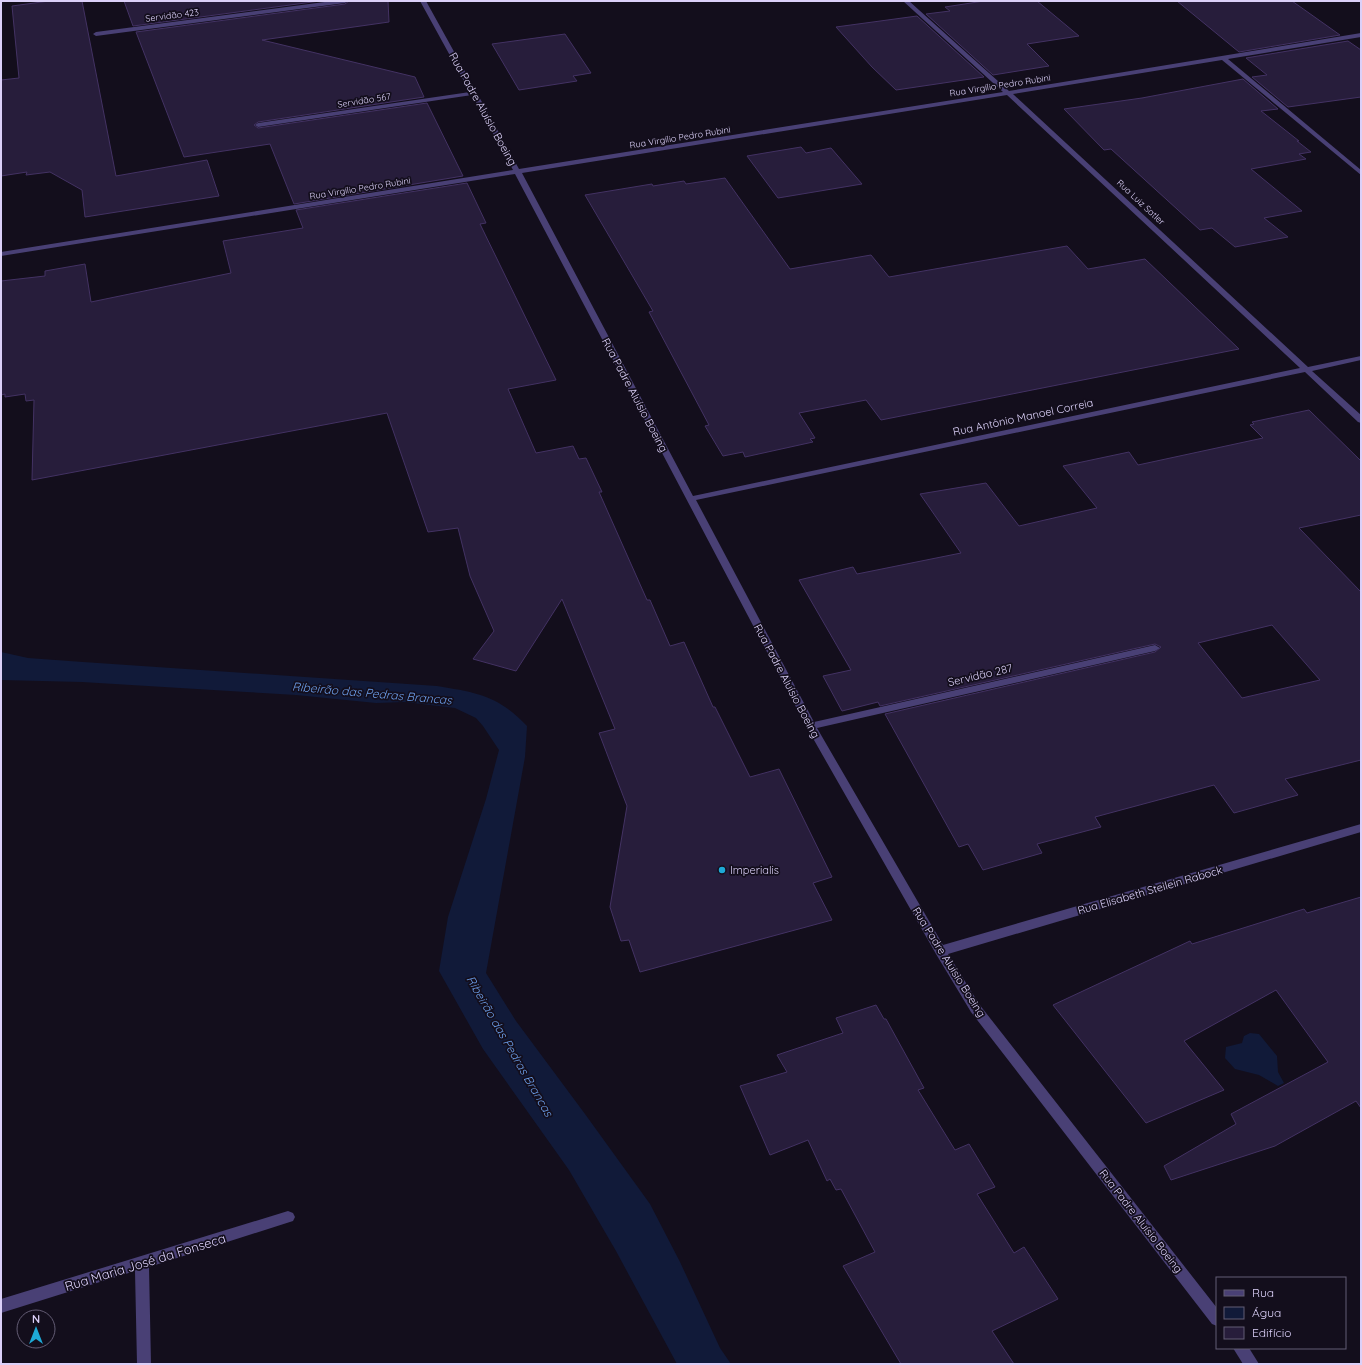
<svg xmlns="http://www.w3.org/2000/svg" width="1362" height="1365" font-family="Quicksand,sans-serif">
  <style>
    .water { fill: #111a39 }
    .building { fill: #271d3b; stroke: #433263; fill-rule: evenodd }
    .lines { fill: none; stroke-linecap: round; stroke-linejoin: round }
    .minor { fill: #494075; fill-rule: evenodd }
    .poi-dot { fill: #1ea9d6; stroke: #130e1c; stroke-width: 1.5 }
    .labels { text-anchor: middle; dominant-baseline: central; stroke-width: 3.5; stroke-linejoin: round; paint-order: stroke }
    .far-street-label { font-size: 9px; fill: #dbd0f8; stroke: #130e1c }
    .street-label { font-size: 11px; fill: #dbd0f8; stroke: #130e1c }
    .poi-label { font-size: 11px; fill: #dbd0f8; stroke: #130e1c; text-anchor: start }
    .water-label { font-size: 12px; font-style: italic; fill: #6c9eea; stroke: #130e1c }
    .near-street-label { font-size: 13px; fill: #dbd0f8; stroke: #130e1c }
  </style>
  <rect width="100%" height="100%" fill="#130e1c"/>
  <!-- water -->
  <g class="water">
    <path d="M1,652L28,658L83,662L437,686C478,693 497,695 527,726L525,757L486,973L516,1021L585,1114L650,1204L680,1262L720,1348L731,1364H677L616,1251L569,1170L483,1049L439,971L448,917L486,799L499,750L483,726L476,718L455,708L405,702L376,703L296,695L246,692L82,682L1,680Z"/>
    <path d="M1250,1033L1259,1034L1277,1056L1278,1072L1284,1083L1278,1086L1259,1075L1235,1069L1225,1058L1226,1047L1242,1043L1244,1036Z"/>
  </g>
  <!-- building -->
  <g class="building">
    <path d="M49,1H82L116,176L207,160L219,196L85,217L82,190L50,172L26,175L27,172L1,176V80L19,78L12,6Z"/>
    <path d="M124,1H320L133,26Z"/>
    <path d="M349,1H388L389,22L262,40L415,77L424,97L258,122L254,125L258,128L427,103L463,176L294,204L270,144L184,157L136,32L345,4Z"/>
    <path d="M984,1H1037L1079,36L1027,44L1049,66L993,75L926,14L950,11L945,7Z"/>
    <path d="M1177,1H1292L1340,35L1239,52Z"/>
    <path d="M917,16L984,77L896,90L872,67L836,27Z"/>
    <path d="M565,34L591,73L573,76L577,81L519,90L492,44Z"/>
    <path d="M1348,41L1361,50V97L1288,107L1252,77L1267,75L1246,58Z"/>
    <path d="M1243,79L1278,109L1261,111L1299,141H1297L1311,152L1299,154L1306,159L1251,169L1302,211L1264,218L1288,237L1235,247L1212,228L1200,230L1111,149L1104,150L1064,109L1142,98Z"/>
    <path d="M801,147L806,153L831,148L862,184L778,198L747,156Z"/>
    <path d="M725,178L790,269L871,255L889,277L1067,246L1088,269L1145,259L1239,349L881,420L866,400L799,413L815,438L810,439L813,442L745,457L743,452L723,456L705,426L709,425L649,312L653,311L585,195L652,184L653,186L684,181L686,184Z"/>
    <path d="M467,183L486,223L480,224L556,380L508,389L536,453L573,446L579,459L586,458L602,492H599L647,600H650L670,646L684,642L713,707H715L750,777L779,769L832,877L813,883L832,920L640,972L629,940L621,941L610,907L627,806L599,733L615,729L562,599L516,671L473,659L494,631L470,576L458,528L428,532L387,413L32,480L34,400L26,401L25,394L5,397V394L1,395V281L45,276V271L85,264L91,302L231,273L223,241L303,228L296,210Z"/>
    <path d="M1309,410L1361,461V515L1299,528L1361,592V760L1285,779L1298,795L1234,813L1214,785L1095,817L1101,827L1037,844L1042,853L983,870L968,844L959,847L885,714L1155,652L1161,647L1155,644L880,706L878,702L842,711L823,676L851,670L799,580L853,567L857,574L961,553L920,494L986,483L1019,526L1097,508L1063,466L1129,452L1138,465L1263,438L1250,425L1254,424L1252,422ZM1272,625L1320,680L1242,698L1198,643Z"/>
    <path d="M1361,897V1108L1356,1101L1275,1146L1171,1180L1164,1166L1236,1124L1231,1114L1328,1062L1276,990L1184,1041L1224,1090L1146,1123L1053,1005L1190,941L1192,944L1304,909L1307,913Z"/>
    <path d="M876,1005L884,1019H886L924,1088L918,1090L955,1150L969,1144L995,1187L977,1194L1014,1253L1024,1247L1058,1299L992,1331L1014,1364H901L843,1266L875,1252L841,1189L836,1190L830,1179L827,1181L808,1140L770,1155L740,1086L787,1072L777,1055L843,1033L836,1018Z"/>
  </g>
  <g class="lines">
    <!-- minor -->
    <g class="minor">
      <path d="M332,1H348L345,3L96,36L93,34L96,32Z"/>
      <path d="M420,1H426L519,169L1003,92L903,1H909L1009,91L1361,33V37L1228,59L1361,170V175L1222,60L1013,94L1308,367L1361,356V360L1312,371L1361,415V423L1358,422L1305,372L696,500L814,722L1155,645L1160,648L1155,651L817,728L943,945L1361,824V832L948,954L979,1004L1217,1308V1326L1212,1324L971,1012L936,954L806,726L515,174L1,256V252L513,170L472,95L258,127L255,125L258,123L470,92ZM1007,95L1300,368L693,496L522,173Z"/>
      <path d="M288,1211L293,1213L295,1217L293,1221L149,1267L151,1364H137L135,1271L1,1313V1299Z"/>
      <path d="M1233,1348H1249L1259,1364H1243Z"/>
    </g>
  </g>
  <!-- markers -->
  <circle class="poi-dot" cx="722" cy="870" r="4"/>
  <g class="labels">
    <!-- far-street labels -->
    <g class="far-street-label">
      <text transform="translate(172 15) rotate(-7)">Servidão 423</text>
      <text transform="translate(1000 85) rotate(-9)">Rua Virgílio Pedro Rubini</text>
      <text transform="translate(364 100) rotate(-9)">Servidão 567</text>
      <text transform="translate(680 137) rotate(-9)">Rua Virgílio Pedro Rubini</text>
      <text transform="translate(360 188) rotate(-9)">Rua Virgílio Pedro Rubini</text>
      <text transform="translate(1141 202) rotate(43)">Rua Luiz Satler</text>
    </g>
    <!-- street labels -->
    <g class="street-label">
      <text transform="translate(483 109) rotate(61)">Rua Padre Aluísio Boeing</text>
      <text transform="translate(635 395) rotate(62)">Rua Padre Aluísio Boeing</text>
      <text transform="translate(1023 417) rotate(-12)">Rua Antônio Manoel Correia</text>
      <text transform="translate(980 675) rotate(-13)">Servidão 287</text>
      <text transform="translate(787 681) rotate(62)">Rua Padre Aluísio Boeing</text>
      <text transform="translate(1150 890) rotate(-16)">Rua Elisabeth Steilein Rabock</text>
      <text transform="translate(949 962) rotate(58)">Rua Padre Aluísio Boeing</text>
      <text transform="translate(1141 1221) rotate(52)">Rua Padre Aluísio Boeing</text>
    </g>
    <!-- poi labels -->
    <g class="poi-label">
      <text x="730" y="870">Imperialis</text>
    </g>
    <!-- water labels -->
    <g class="water-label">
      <text transform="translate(372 693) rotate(5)">Ribeirão das Pedras Brancas</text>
      <text transform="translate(510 1046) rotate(60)">Ribeirão das Pedras Brancas</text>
    </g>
    <!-- near-street labels -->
    <g class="near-street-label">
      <text transform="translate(145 1262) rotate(-17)">Rua Maria José da Fonseca</text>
    </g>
  </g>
  <!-- border -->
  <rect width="1362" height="1365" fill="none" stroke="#dbd0f8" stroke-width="4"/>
  <!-- legend -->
  <rect x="1216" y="1277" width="130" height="72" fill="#130e1c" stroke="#635c74"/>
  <rect x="1224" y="1290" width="20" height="6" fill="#494075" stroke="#635c74"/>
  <text x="1252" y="1297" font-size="12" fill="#dbd0f8">Rua</text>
  <rect x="1224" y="1307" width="20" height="12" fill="#111a39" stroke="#635c74"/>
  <text x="1252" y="1317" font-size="12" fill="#dbd0f8">Água</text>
  <rect x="1224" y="1327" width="20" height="12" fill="#271d3b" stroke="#635c74"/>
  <text x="1252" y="1337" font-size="12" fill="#dbd0f8">Edifício</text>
  <!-- north arrow -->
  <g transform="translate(36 1329)"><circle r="19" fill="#130e1c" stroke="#635c74"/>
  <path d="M0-3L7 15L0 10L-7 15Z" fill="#1ea9d6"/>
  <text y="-6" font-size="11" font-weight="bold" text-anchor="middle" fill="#dbd0f8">N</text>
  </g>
</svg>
